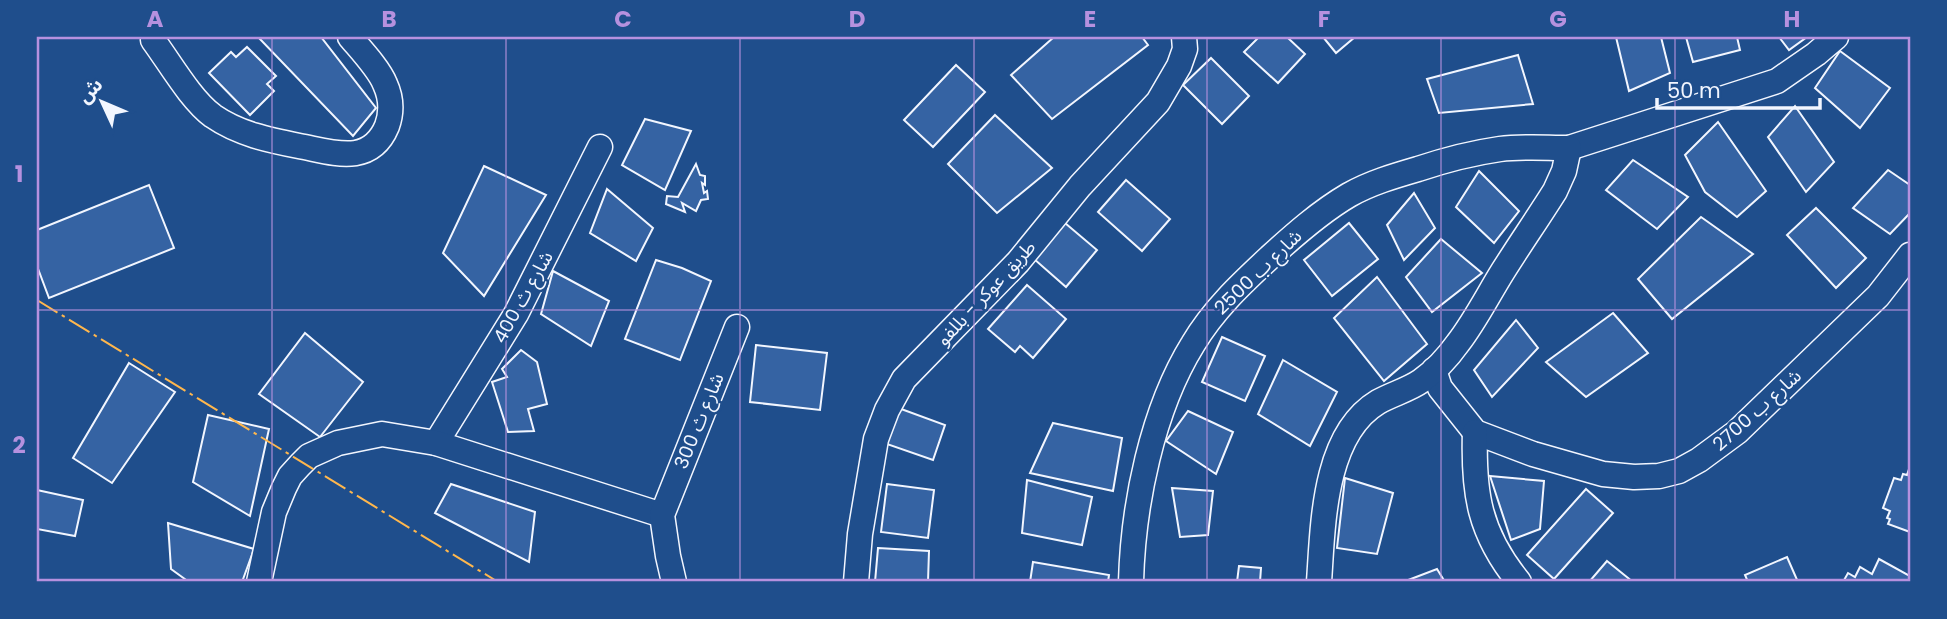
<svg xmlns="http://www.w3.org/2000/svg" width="1947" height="619" font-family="Poppins,'Noto Sans Arabic',sans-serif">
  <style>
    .building { fill: #3563a3; stroke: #f2f6ff; stroke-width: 2 }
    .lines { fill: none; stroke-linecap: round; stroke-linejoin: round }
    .minor-casing { stroke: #f2f6ff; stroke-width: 27 }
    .minor { stroke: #1f4e8c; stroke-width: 24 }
    .power { stroke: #ffb74d; stroke-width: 2; stroke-dasharray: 24 5 3.5 5; stroke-linecap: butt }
    .grid { fill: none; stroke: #b691df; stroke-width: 2; stroke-opacity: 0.55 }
    .labels { text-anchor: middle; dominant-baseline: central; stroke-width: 5; stroke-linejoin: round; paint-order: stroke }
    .street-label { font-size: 19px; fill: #f2f6ff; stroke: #1f4e8c }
    .neatline { fill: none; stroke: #b691df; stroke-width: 2.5 }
    .grid-label { font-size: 23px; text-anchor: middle; font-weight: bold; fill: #b691df }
  </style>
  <rect width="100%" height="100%" fill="#1f4e8c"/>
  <!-- building -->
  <g class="building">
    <path d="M258,37H321L376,108L353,136Z"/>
    <path d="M1054,37H1142L1148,45L1052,119L1011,75Z"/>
    <path d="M1259,37H1287L1305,54L1278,83L1244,52Z"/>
    <path d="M1323,37H1355L1336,53Z"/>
    <path d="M1616,37H1661L1670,73L1629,91Z"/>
    <path d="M1686,37H1737L1740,50L1693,62Z"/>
    <path d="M1779,37H1807L1789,50Z"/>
    <path d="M247,47L276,76L267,84L274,91L250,115L209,73L231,52L236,57Z"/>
    <path d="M1840,51L1890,88L1860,128L1815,88Z"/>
    <path d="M1518,55L1533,104L1439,113L1427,79Z"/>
    <path d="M1211,58L1249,96L1222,124L1183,85Z"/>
    <path d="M956,65L985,92L933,147L904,120Z"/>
    <path d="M1795,106L1834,162L1806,192L1768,137Z"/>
    <path d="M995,115L1052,168L997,213L948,164Z"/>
    <path d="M645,119L691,131L665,190L622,165Z"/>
    <path d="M1718,122L1766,191L1737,217L1705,192L1685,155Z"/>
    <path d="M1633,160L1688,197L1657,229L1606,190Z"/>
    <path d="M696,164L700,175L705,176V185L702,183L704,193L707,191L708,199L701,200L696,211L682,203L685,212L666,204L667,196L678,197Z"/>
    <path d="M484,166L546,195L484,296L443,253Z"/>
    <path d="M1888,170L1910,185V213L1890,234L1853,208Z"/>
    <path d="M1479,171L1519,211L1494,243L1456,207Z"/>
    <path d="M1126,180L1170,219L1142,251L1098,212Z"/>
    <path d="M149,185L174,248L49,298L37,266V230Z"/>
    <path d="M607,189L653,228L636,261L590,233Z"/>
    <path d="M1414,193L1435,228L1404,260L1387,225Z"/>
    <path d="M1816,208L1866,258L1836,288L1787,235Z"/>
    <path d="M1701,217L1753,254L1672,319L1638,279Z"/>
    <path d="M1065,223L1097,250L1066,287L1034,259Z"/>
    <path d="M1349,223L1378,259L1332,296L1304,260Z"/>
    <path d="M1441,239L1482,273L1432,312L1406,277Z"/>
    <path d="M656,260L682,268L711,281L680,360L625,339Z"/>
    <path d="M553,271L609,301L591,346L541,314Z"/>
    <path d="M1377,277L1427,344L1384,381L1334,318Z"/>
    <path d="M1027,285L1066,319L1033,358L1020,346L1015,352L988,329Z"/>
    <path d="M1613,313L1648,353L1586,397L1546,362Z"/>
    <path d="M1516,320L1538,348L1492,397L1474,370Z"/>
    <path d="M305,333L363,382L320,437L259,394Z"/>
    <path d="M1222,337L1265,356L1245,401L1202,382Z"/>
    <path d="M756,345L827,353L820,410L750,402Z"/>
    <path d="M521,350L537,362L547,404L528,409L534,431L508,432L492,382L507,377L502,369Z"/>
    <path d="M1283,360L1337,392L1310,446L1258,414Z"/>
    <path d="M129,363L175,392L112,483L73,458Z"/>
    <path d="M893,406L945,425L933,460L881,442Z"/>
    <path d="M1188,411L1233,432L1216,474L1166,441Z"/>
    <path d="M208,415L269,429L250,516L193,482Z"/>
    <path d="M1053,423L1122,438L1113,491L1030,473Z"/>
    <path d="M1909,469L1910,470V532L1888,524L1890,519L1887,518L1890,511L1883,508L1894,478L1901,480L1903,474L1907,475Z"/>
    <path d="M1490,476L1544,481L1540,529L1511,540Z"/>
    <path d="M1345,478L1393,493L1377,554L1337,548Z"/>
    <path d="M1027,480L1092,497L1082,545L1022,533Z"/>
    <path d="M451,484L535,512L529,562L435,513Z"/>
    <path d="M887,484L934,490L928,538L881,532Z"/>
    <path d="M1172,488L1213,491L1208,535L1180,537Z"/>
    <path d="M1586,489L1613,513L1554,579L1527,555Z"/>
    <path d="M37,490L83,500L75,536L37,529Z"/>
    <path d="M168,523L254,549L242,582H189L171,569Z"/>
    <path d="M878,548L929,551L928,582H875Z"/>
    <path d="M1787,557L1798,582H1748L1745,575Z"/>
    <path d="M1879,559L1910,576V582H1843L1848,573L1855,577L1860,567L1872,574Z"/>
    <path d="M1607,561L1633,582H1589Z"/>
    <path d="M1033,562L1109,575L1108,582H1030Z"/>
    <path d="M1239,566L1261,568L1260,582H1237Z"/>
    <path d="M1437,569L1445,582H1403Z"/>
  </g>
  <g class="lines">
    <defs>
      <g id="minor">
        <path d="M153,40C170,63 191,100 213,116C239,134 269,140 299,146C332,152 370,167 387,126C392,112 391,97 385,84C379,69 361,50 350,37"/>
        <path d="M1569,148L1777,81L1816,54L1836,37"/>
        <path d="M1434,370L1440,388L1475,432L1533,454L1603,474L1634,477L1659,476L1679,471L1699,460L1737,432L1878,296L1910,255"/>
        <path d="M1475,432C1473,493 1479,533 1519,582"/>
        <path d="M436,443L516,314L600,147"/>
        <path d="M259,582L274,512L284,488L290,476L300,465L309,456L338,443L382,434L436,443L662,515"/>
        <path d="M674,582L668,556L662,515L737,327"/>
        <path d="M856,582L860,534L876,439L887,410L904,379L1018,262L1080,186L1158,102L1179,66L1185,49L1184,37"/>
        <path d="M1131,582C1133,505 1152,410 1193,344C1213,310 1241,284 1270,257C1294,235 1320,212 1349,195C1370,183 1394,176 1418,169C1445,160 1472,153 1500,149C1522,146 1546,148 1569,148L1564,171L1555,191C1538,218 1520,244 1503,271C1488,295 1475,321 1458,343C1448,357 1435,371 1421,381C1408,390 1392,394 1378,402C1323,435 1323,526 1319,582"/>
      </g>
    </defs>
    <!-- minor casing -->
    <use href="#minor" class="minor-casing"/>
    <!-- minor -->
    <use href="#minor" class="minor"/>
    <!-- power -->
    <path class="power" d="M37,300L498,582"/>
  </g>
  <!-- grid -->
  <path class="grid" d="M272,37V582M506,37V582M740,37V582M974,37V582M1207,37V582M1441,37V582M1675,37V582M37,310H1910"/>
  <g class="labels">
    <!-- street labels -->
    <g class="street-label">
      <text transform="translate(1258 272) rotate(-44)">شارع ب 2500</text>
      <text transform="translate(986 293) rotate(-47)">طريق عوكر - بللفو</text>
      <text transform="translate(523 297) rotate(-61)">شارع ث 400</text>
      <text transform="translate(1757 410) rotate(-42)">شارع ب 2700</text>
      <text transform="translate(699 421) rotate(-68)">شارع ث 300</text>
    </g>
  </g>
  <!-- border -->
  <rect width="1947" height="619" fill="none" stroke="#1f4e8c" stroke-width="77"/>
  <!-- north arrow -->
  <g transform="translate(102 102) rotate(314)" stroke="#1f4e8c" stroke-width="5" paint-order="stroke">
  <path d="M0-5L12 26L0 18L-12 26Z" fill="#f2f6ff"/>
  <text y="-10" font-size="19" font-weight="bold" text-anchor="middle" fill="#f2f6ff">ش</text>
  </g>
  <!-- scale -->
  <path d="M1657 98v10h163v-10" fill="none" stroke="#f2f6ff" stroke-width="3.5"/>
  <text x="1667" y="98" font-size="21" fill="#f2f6ff" stroke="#1f4e8c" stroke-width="5" paint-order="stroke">50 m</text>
  <rect x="38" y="38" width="1871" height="542" class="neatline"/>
  <g class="grid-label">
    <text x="155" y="27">A</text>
    <text x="389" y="27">B</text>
    <text x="623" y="27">C</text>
    <text x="857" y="27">D</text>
    <text x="1090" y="27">E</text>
    <text x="1324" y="27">F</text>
    <text x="1558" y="27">G</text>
    <text x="1792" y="27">H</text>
    <text x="19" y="182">1</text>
    <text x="19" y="453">2</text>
  </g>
</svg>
